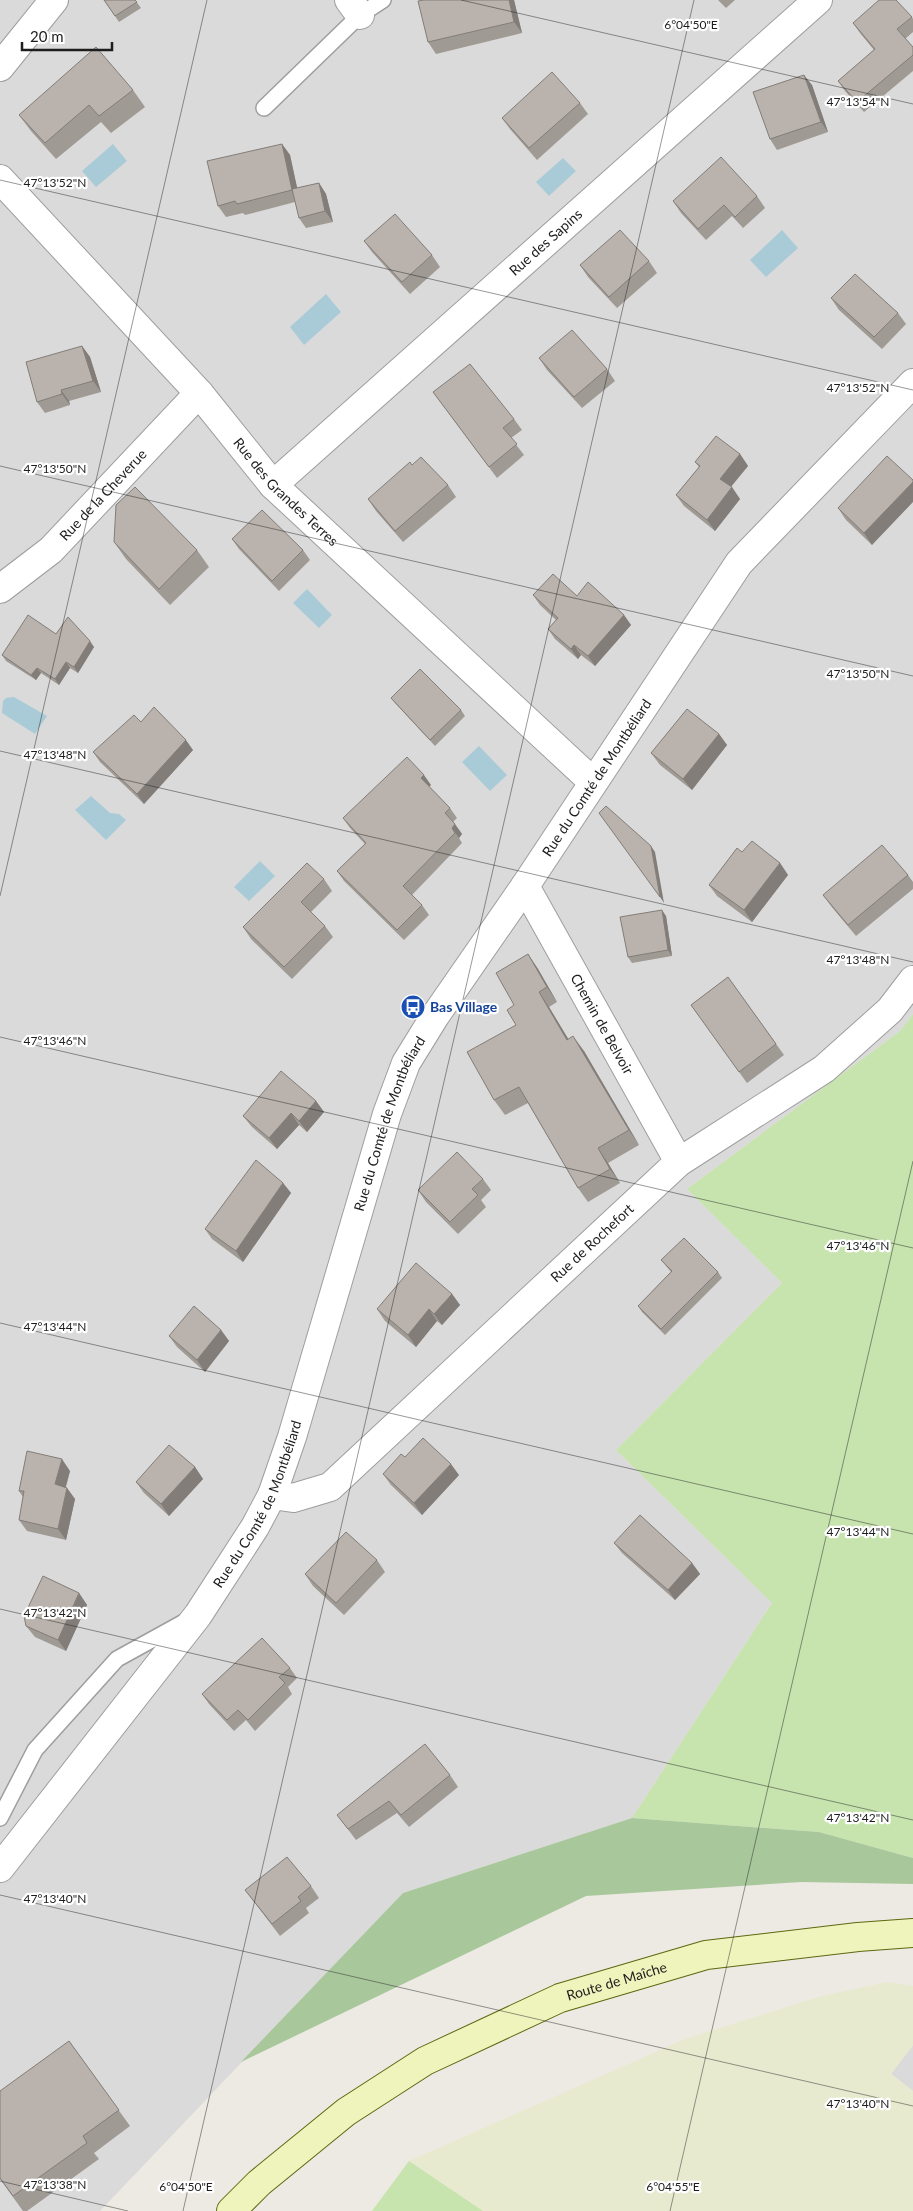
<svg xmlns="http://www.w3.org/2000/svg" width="913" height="2211" font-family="Lato,sans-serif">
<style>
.residential{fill:#dbdada}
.farmland{fill:#e8ead0}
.grass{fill:#c7e3ae}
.forest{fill:#a8c89c}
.water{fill:#a8cbd7}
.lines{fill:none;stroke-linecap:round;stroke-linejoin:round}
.service-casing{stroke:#9e9e9e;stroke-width:18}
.minor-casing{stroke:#9e9e9e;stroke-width:30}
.tertiary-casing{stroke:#9e9e9e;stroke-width:30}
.secondary-casing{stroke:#5d680f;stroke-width:30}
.service{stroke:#fff;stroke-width:15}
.minor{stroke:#fff;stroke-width:28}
.tertiary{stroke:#fff;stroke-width:28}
.secondary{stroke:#eff3bc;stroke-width:28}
.wall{fill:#a09a95}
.shaded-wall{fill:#827d79}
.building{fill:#bab3ad;stroke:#827d79}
.ticks{fill:none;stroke:#1d1d1d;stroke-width:1;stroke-opacity:0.45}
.labels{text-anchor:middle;stroke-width:4.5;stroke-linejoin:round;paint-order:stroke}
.street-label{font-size:14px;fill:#1d1d1d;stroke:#fff}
.transit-label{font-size:14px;font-weight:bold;fill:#164399;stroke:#fff;text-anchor:start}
.ticks-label{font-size:12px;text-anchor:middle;fill:#1d1d1d;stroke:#fff;stroke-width:4.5;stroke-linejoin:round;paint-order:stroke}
</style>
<rect width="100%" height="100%" fill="#edeae3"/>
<path class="residential" d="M0,0h913v1014l-13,17 -213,158 95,94 -166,167 156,153 -140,215 -229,75 -303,318h-100z
M913,2045v46l-22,-17z"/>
<path class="farmland" d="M887,1982l26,4v59l-22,29 22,17v120h-430l-74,-50 276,-122 133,-42z"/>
<path class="grass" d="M913,1014v844l-94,-26 -187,-14 140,-215 -156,-153 166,-167 -95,-94 213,-158z
M409,2161l74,50h-111z"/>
<path class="forest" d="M632,1818l187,14 94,26v26l-112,-2 -215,14 -345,166 162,-169z"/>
<path class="water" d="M113,144l14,17 -31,26 -14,-16z
M563,158l13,13 -27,25 -13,-14z
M782,230l16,18 -32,29 -16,-17z
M326,294l15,18 -37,33 -14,-18z
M307,589l25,26 -13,13 -26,-25z
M14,697l33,19 -12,18 -33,-21 1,-12 3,-3z
M479,746l28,29 -17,16 -28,-29z
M91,796l19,17 9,1 7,6 -20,20 -31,-30z
M260,861l15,15 -26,25 -15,-14z"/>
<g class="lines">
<defs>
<path id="service" d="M264,108l96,-93 23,-15
M0,1818l35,-68 82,-91 69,-38"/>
<g id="minor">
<path d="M349,0l11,15"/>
<path d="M0,67l54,-67"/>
<path id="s1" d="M0,179l199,214 74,92 320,297"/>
<path id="s2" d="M273,485l545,-485"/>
<path id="s3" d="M0,589l51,-39 148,-157"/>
<path id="s4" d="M525,886l154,276"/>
<path id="s5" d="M272,1495l21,3 37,-11 349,-325 145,-93 66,-59 23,-30"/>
</g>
<g id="tertiary">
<path id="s6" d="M0,1868l198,-253 57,-88 17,-32 20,-58 95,-323 19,-51 29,-47 90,-130 214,-323 174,-180"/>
</g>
<g id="secondary">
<path id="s7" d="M231,2211l28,-28 87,-71 79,-51 135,-63 146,-43 152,-18 55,-4"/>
</g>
</defs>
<use href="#service" class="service-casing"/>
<use href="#minor" class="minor-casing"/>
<use href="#tertiary" class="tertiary-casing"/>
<use href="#secondary" class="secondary-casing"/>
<use href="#service" class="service"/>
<use href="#minor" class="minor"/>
<use href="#tertiary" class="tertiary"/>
<use href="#secondary" class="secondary"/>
</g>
<path class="wall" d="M104,0h31l6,8 -22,14z
M424,0h90l8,33 -86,21 -8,-12z
M718,0h17l-9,8z
M912,17l1,2v13l-8,7 8,8v24l-49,41 -19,-21 -7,-10 36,-31 -14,-17 -7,-10z
M812,85l16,47 -51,18 -7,-11z
M133,90l12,17 -34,26 -10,-11 -45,37 -25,-28 -12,-16z
M580,103l8,11 -51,46 -27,-31 -8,-11z
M282,144l8,11 7,33 22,-5 7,11 7,28 -27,6 -7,-10 -4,-16 -50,13 -2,-2 -17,4 -8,-11z
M757,196l8,12 -22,20 -11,-12 -26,24 -25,-27 -8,-12z
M364,241l68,14 8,12 -30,27 -38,-42z
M649,261l8,12 -40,35 -29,-31 -8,-12z
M831,298l67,15 8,11 -24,25 -43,-39z
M82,346l8,11 11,35 -32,9 1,4 -25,8 -8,-11z
M539,358l68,11 8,12 -33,27 -35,-38z
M433,392l81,27 8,11 -11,8 13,17 -27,23z
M740,454l8,12 -17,21 9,12 -25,32 -31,-25 -8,-11 23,-28 -4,-5z
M412,465l36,20 8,12 -53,45 -27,-31 -8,-12z
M913,480l-41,65 -26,-25 -8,-12z
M232,539l71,11 7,10 -31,31 -40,-42z
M114,542l83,8 12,17 -39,38 -44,-46z
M533,595l44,1 47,19 7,10 -36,41 -14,-11 -3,4 -23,-20 -7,-10 8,-9 -16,-15z
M56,634l38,13 -16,26 -8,-5 -11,17 -18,-12 -5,7 -30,-19 -4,-6z
M391,698l70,12 4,6 -30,30 -40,-43z
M141,722l52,28 -49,54 -44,-42 -7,-10z
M719,734l8,11 -35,45 -32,-25 -9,-12z
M431,785l-2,2 21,21 7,10 -4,4 9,12 -3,4 3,5 -50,52 10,10 7,10 -25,25 -60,-59 -7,-10 28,-27 -15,-16 -7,-10z
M742,852l38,11 8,12 -36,47 -35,-26 -8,-11z
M908,875l5,7v7l-57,47 -25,-30 -8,-11z
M324,879l8,12 -21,21 14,14 8,11 -41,42 -41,-40 -8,-12z
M666,916l6,40 -40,7 -4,-6z
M528,954l10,15 19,33 -8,5 19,32 16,12 55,94 -31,18 12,20 -32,19 -10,-14 -50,-85 -23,12 -11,-15 22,-75 -2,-20z
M728,977l56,78 -37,28 -56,-78z
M316,1101l8,11 -17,20 -8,-7 -22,24 -25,-22 -9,-11z
M483,1179l8,11 -10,10 5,7 -28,27 -32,-32 -8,-12z
M283,1183l8,10 -48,69 -31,-23 -7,-10z
M661,1260l57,12 4,6 -57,57 -23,-23 -4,-6 33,-34z
M452,1294l8,11 -18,20 -5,-4 -21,26 -31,-26 -8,-12z
M221,1330l8,11 -24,31 -28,-25 -8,-11z
M405,1457l54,18 -37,40 -31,-30 -8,-11z
M195,1467l8,12 -34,37 -25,-23 -8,-11z
M70,1471l-4,16 9,12 -9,41 -39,-9 -8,-11 4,-23 -4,-6z
M614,1543l78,20 8,11 -25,26 -53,-47z
M377,1560l8,12 -41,43 -31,-29 -8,-12z
M79,1593l8,12 -21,46 -31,-14 -9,-11z
M290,1668l7,10 -9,9 4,7 -37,37 -9,-11 -12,11 -25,-27 -7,-10z
M450,1775l8,12 -49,40 -12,-14 -41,27 -19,-25z
M311,1886l8,12 -13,10 3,5 -29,23 -35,-46z
M69,2041l61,85 -36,27 5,6 -72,52h-4l-23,-32z"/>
<path class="shaded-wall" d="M509,0h5l8,33 -8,-11z
M804,75l8,10 16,47 -7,-10z
M282,144l8,11 10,46 -8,-11z
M319,183l7,11 7,28 -8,-11z
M82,346l8,11 11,35 -8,-11z
M61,390l8,11 1,4 -8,-11z
M740,454l8,12 -20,24 -8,-11z
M913,482v20l-41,43 -8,-12z
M732,487l8,12 -25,32 -8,-11z
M624,615l7,10 -36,41 -7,-10z
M90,641l4,6 -16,26 -4,-6z
M574,645l7,10 -3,4 -7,-10z
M66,662l4,6 -11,17 -4,-6z
M37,668l4,5 -5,7 -5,-5z
M719,734l8,11 -35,45 -9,-11z
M186,740l7,10 -49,54 -7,-10z
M424,775l7,10 -3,3 -7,-10z
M455,824l7,10 -3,4 -7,-10z
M651,846l4,6 9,51 -4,-6z
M780,863l8,12 -36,47 -8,-12z
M662,910l4,6 6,40 -4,-6z
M528,954l10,15 19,33 -10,-15z
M539,992l10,15 29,48 -11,-15z
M573,1036l11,15 55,94 -10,-15z
M316,1101l8,11 -17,20 -8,-11z
M291,1113l8,12 -22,24 -8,-11z
M598,1148l10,15 12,20 -10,-14z
M283,1183l8,10 -48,69 -7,-11z
M452,1294l8,11 -18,20 -8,-11z
M429,1309l8,12 -21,26 -8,-12z
M221,1330l8,11 -24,31 -8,-12z
M62,1459l8,12 -7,25 -8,-12z
M451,1464l8,11 -37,40 -8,-12z
M195,1467l8,12 -34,37 -8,-12z
M67,1488l8,11 -9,41 -8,-11z
M692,1563l8,11 -25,26 -7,-10z
M79,1593l8,12 -21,46 -8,-11z"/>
<path class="building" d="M104,0h31l2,2 -22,14z
M424,0h85l5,22 -86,20 -10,-41z
M879,0h17l16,17 -15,12 16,18v8l-56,47 -19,-21 37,-32 -22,-26z
M96,47l37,43 -34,26 -10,-11 -44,38 -26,-28z
M552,72l28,31 -51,45 -27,-30z
M804,75l17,47 -51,17 -17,-47z
M282,144l10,46 -55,14 -2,-3 -17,5 -11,-45z
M721,157l36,39 -22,21 -11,-12 -26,24 -25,-28z
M319,183l6,28 -26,7 -7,-29z
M395,214l37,41 -30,27 -38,-41z
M620,230l29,31 -40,36 -29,-32z
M855,274l43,39 -24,24 -43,-39z
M572,330l35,39 -33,28 -35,-39z
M82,346l11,35 -32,9 1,4 -25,8 -11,-40z
M470,364l44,55 -11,9 14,16 -28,23 -56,-75z
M716,436l24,18 -20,25 12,8 -25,33 -31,-25 24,-29 -5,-4z
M887,456l26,24v2l-49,51 -26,-25z
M421,457l27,28 -53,46 -27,-32 42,-37 2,3z
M135,487l62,63 -38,39 -45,-47 2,-37z
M262,510l41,40 -31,31 -40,-42z
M553,574l24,22 11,-14 36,33 -36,41 -14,-11 -3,4 -23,-20 10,-11 -25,-23z
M28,615l28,19 12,-17 22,24 -16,26 -8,-5 -11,17 -18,-11 -6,7 -29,-20z
M420,669l41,41 -31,30 -39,-42z
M154,707l32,33 -49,54 -44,-42 41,-37 7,7z
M687,709l32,25 -36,45 -32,-26z
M407,757l17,18 -3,3 29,30 -5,5 10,11 -3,4 3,5 -52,53 19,19 -25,25 -60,-59 29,-28 -23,-25z
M606,806l45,40 9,51 -61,-84z
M752,841l28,22 -36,47 -35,-25 28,-37 5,4z
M882,845l26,30 -60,50 -25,-30z
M307,863l17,16 -23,23 24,24 -41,41 -41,-40z
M662,910l6,40 -40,7 -8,-40z
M528,954l19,33 -8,5 28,48 6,-4 56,94 -31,18 12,21 -32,19 -59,-101 -25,13 -27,-48 49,-27 -9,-15 7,-5 -18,-32z
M728,977l48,67 -37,28 -48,-67z
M281,1071l35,30 -17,20 -8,-8 -22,25 -26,-22z
M457,1152l26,27 -11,10 6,6 -28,27 -32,-32z
M256,1160l27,23 -47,68 -31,-22z
M684,1238l34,34 -57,57 -23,-23 34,-35 -11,-11z
M416,1263l36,31 -18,20 -5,-5 -21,26 -31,-26z
M194,1306l27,24 -24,30 -28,-24z
M423,1438l28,26 -37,39 -31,-29 18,-20 4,3z
M169,1445l26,22 -34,37 -25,-22z
M27,1451l35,8 -7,25 12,4 -9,41 -39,-9 5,-29h-5z
M640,1515l52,48 -24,27 -54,-47z
M346,1532l31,28 -41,43 -31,-29z
M43,1576l36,17 -21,47 -32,-14 -2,-10z
M262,1638l28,30 -11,9 6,6 -37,37 -10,-10 -11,10 -25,-26z
M425,1744l25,31 -49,40 -12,-14 -41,28 -11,-14z
M287,1857l24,29 -13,11 3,4 -29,23 -27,-34z
M69,2041l50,69 -36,26 4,7 -74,53 -13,-18v-87z"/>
<path class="ticks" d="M461,0l452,104M0,180l913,210M0,466l913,210M0,751l913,211M0,896l207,-896M0,1037l913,211M0,1323l913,211M0,1609l913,211M0,1895l913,211M0,2181l128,30M183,2211l511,-2211M670,2211l243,-1050"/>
<defs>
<symbol id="bus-disc" viewBox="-11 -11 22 22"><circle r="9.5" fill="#1a4fb4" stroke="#fff"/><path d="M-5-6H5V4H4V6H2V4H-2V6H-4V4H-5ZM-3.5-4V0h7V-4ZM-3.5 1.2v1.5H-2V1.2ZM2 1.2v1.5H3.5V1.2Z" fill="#fff"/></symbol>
</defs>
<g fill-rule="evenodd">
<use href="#bus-disc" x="399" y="993" width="28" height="28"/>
</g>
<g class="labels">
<g class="street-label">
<text dy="5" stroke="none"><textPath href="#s2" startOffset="365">Rue des Sapins</textPath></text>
<text dy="5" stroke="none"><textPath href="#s1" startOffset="424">Rue des Grandes Terres</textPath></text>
<text dy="5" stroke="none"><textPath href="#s3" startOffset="140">Rue de la Cheverue</textPath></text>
<text dy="5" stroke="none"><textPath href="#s6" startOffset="1258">Rue du Comté de Montbéliard</textPath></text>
<text dy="5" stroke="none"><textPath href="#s4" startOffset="158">Chemin de Belvoir</textPath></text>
<text dy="5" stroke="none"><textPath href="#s6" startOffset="852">Rue du Comté de Montbéliard</textPath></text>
<text dy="5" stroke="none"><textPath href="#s5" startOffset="418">Rue de Rochefort</textPath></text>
<text dy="5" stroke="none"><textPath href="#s6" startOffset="448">Rue du Comté de Montbéliard</textPath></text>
<text dy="5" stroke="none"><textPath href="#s7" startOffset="454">Route de Maîche</textPath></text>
</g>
<g class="transit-label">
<text x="430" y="1012">Bas Village</text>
</g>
</g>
<g class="ticks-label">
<text x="691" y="29">6°04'50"E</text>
<text x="858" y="106">47°13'54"N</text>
<text x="55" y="187">47°13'52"N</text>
<text x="858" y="392">47°13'52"N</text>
<text x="55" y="473">47°13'50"N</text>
<text x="858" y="678">47°13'50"N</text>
<text x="55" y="759">47°13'48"N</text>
<text x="858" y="964">47°13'48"N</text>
<text x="55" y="1045">47°13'46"N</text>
<text x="858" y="1250">47°13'46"N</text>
<text x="55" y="1331">47°13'44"N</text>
<text x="858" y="1536">47°13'44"N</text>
<text x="55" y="1617">47°13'42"N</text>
<text x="858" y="1822">47°13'42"N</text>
<text x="55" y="1903">47°13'40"N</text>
<text x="858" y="2108">47°13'40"N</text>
<text x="55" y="2189">47°13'38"N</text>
<text x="186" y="2191">6°04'50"E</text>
<text x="673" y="2191">6°04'55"E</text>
</g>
<path d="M22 42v8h90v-8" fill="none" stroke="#1d1d1d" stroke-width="2.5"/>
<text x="30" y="42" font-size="15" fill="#1d1d1d" stroke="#ffffff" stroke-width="4" paint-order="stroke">20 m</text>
</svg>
